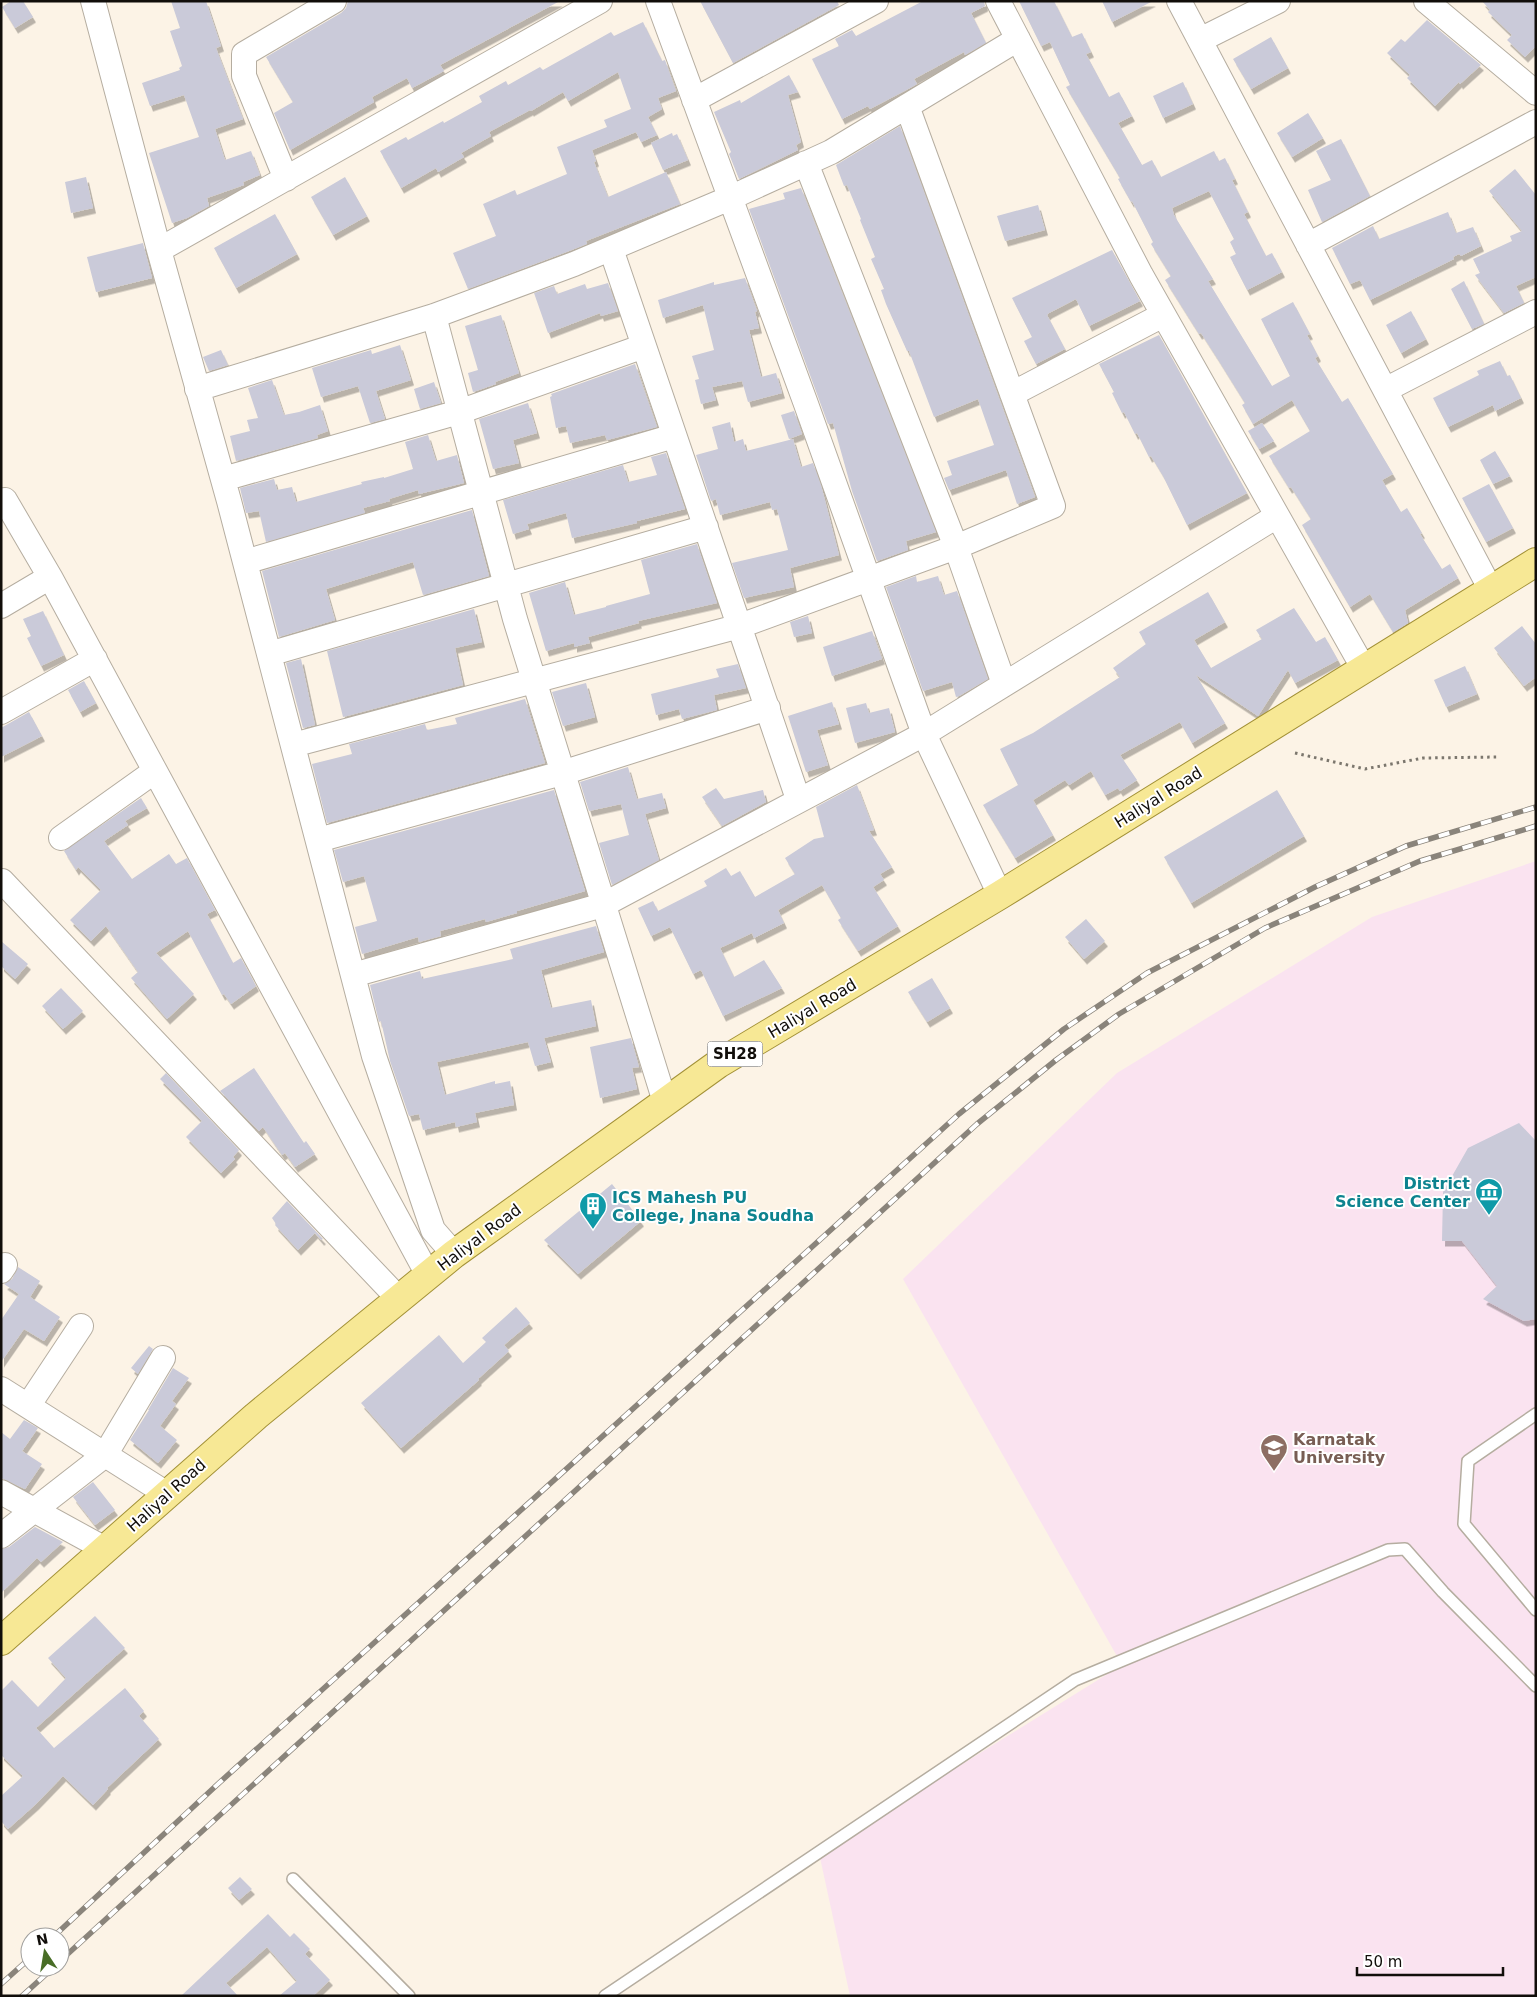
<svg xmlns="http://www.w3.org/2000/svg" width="1537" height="1997" font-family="'DejaVu Sans',sans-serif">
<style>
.education{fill:#fae3f0}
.building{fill:#cacad9;filter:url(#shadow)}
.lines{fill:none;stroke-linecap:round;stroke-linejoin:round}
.service-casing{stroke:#b5ada0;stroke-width:14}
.minor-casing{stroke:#b5ada0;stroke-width:26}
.primary-casing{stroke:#a39137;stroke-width:30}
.path{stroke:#7b766d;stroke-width:3;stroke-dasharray:2.5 4;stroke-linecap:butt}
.service{stroke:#fff;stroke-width:11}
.minor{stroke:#fff;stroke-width:24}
.primary{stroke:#f7e895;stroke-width:28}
.rail-casing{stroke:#8a847b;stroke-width:5.5}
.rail{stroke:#fff;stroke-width:4;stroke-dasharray:11;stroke-linecap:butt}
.labels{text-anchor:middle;stroke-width:4;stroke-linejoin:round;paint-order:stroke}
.shield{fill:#fff;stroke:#585654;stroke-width:1}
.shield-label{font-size:15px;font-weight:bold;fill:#110e0a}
.street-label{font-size:16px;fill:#110e0a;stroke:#fff}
.culture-label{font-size:16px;font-weight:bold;fill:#0d838f;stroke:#fff;text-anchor:end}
.education-label{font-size:16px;font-weight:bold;fill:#785e54;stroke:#fff;text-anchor:start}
</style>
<defs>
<filter id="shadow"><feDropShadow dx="3" dy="5.5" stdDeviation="0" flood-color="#0004"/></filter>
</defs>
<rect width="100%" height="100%" fill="#fcf3e6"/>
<path class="education" d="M1536,861v1135h-686l-31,-143 303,-188 -219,-386 214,-206 255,-156z"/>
<path class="building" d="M11,1h12l10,16 -18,11 -13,-21z
M171,1h35l15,45 -5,2 27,71 -28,10 10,31 26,-9 9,24 -17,7 1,3 -37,13 2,8 -22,12 -15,5 -23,-70 50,-16 -15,-42 -34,11 -8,-23 38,-13 -1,-2 3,-2 -12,-35 10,-3z
M348,1h212l-120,64 4,6 -32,17 -5,-10 -35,19 2,5 -84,48 -16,-37 19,-11 -27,-45 75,-44 5,-5z
M700,1h137l2,4 -106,58z
M923,1h61l1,5 -14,7 15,30 -21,12 -1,-3 -50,27 3,5 -7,4 -40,21 -2,-3 -26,13 -30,-60 27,-13 -4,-7 17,-9 4,6z
M1019,1h35l18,36 10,-4 9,19 -5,2 23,43 10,-5 13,24 -14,7 24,42 10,-5 9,17 53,-26 5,10 6,-3 10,21 -3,1 16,32 -4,2 22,42 6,-3 10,19 -35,18 -17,-33 6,-3 -6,-12 4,-3 -25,-48 -37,17 2,7 39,64 -5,2 64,105 18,-10 -29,-57 32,-17 17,32 -3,1 11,21 -3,2 27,44 6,-4 45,76 -11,6 19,32 6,-4 15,25 -2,1 22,35 8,-5 8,14 -53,32 3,13 -15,9 -23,-38 -20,13 -48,-82 9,-6 -20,-32 -2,1 -20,-32 41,-25 -18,-31 -39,24 -11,-19 3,-2 -28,-45 -16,-25 -2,1 -34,-54 6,-4 -20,-32 2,-2 -21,-41 -1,1 -13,-23 2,-1 -54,-91 4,-2 -20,-43 -9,4z
M1102,1h51l-41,21z
M1482,1h54v45l-11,11 -18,-17 5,-5 -24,-23 2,-2z
M1427,20l54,45 -21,19 -1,-2 -24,24 -28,-28 3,-3 -23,-22 14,-14 4,3z
M643,22l19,39 3,-1 11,31 -18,7 4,11 -14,8 9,18 -16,7 -5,-10 -44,18 4,11 -2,1 14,35 58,-25 14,32 -94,37 1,3 -18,7 -101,38 -15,-36 43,-17 -13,-32 32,-14 2,5 50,-21 -10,-27 50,-20 -3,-7 27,-11 -13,-37 -50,29 -5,-9 -32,19 -1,-1 -41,22 2,4 -30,17 3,4 -26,15 -2,-4 -35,20 -21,-37 26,-14 2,3 35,-19 1,2 38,-21 -3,-6 27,-15 2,4 32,-18 3,3 68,-38 3,4z
M1271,37l17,31 -37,21 -18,-30z
M789,75l9,17 -10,3 13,47 -5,3 2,5 -59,29 -10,-25 2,-2 -17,-40 26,-12 1,3z
M1183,82l10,22 -30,14 -10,-22z
M1308,113l15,25 -31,19 -15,-24z
M900,126l135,371 -18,7 -11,-34 -57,20 -5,-12 8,-3 -5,-14 47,-16 -16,-46 -44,18 -25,-66h-2l-21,-47 -5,-14 3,-1 -13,-30 4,-2 -15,-37 1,-1 -14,-34 -3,1 -8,-21z
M672,133l1,3 4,-2 11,26 -25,10 -12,-27z
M1341,139l29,57 -48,26 -14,-32 23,-10 -15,-29z
M1515,169l21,26v82l-20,9 8,17 -20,10 -29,-38 5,-2 -7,-14 39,-18 -2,-5 12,-5 -33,-40z
M86,177l7,31 -22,5 -6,-31z
M345,177l22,39 -34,19 -22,-38z
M801,188l135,344 -30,9 2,9 -31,11 -25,-70 -19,-68 -5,1 -79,-215 36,-10 -2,-6z
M1038,205l7,25 -40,11 -8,-25z
M1448,212l8,21 17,-6 8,19 -20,10 -2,-2 -6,3 1,2 -84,41 -10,-20 -10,4 -18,-36 41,-22 6,13z
M275,214l22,40 -61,34 -22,-40z
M143,243l9,35 -56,14 -9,-35z
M1112,250l28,51 -51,25 -13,-27 -27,14 -2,2 18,34 -29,15 -12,-23 8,-4 -20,-39z
M745,278l12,33 -2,1 4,16 -10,2 12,47 15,-4 6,20 -34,9 -6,-21 -30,6 4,13 -15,4 -6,-24 4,-1 -7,-23 22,-6 -11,-45 -40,13 -5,-18 56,-18v3z
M1464,281l20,43 -12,5 -21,-40z
M608,283l10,28 -17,5 -1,-3 -52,20 -14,-40 20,-7 3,8 28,-10 2,5z
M1411,311l15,28 -25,14 -15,-28z
M501,315l18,58 -24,9 1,2 -23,8 -5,-19 10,-3 -13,-44z
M1159,335l88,158 -60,32 -24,-49 -12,-20 -2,1 -12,-24 -2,1 -11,-22 -2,1 -10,-20 2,-1 -15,-28z
M400,345l11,35 -35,11 9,28 -15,4 -12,-37 -37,11 -9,-29 59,-18 1,4z
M221,350l7,15 -19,6 -6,-14z
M1500,361l7,15 3,-1 11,23 -26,13 -2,-6 -45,22 -15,-29 46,-23 -2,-4z
M635,364l22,63 -50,13 -2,-5 -35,8 -4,-17 -10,2 -6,-31 2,-1 -1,-2z
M272,380l12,35 15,-3 21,-7 8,26 -11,4 1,3 -82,23 -6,-25 20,-5 -3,-11 11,-2 -10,-30z
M434,382l7,21 -21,6 -6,-20z
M528,403l9,30 -24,7 6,23 -26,6 -14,-50z
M794,411l8,23 -13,5 -8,-24z
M730,422l4,20 9,-3 3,12 47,-12 8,28 12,-4 8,22 18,70 -49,13 4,19 -50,11 -12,-35 56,-13 -11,-41 -5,1 -2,-8 -50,13 -4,-16 -5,2 -15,-46 22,-6 -6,-22z
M1262,423l12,18 -15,8 -11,-18z
M428,435l8,26 21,-6 7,28 -45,11 -1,-4 -29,9 1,2 -27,7 2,5 -99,29 -7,-31 -13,2 -6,-25 34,-9 3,11 15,-3 4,15 66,-18 -1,-2 23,-5v1l29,-9 -8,-27z
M1495,451l15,25 -17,8 -13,-24z
M666,453l19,56 -48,12v2l-65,15 -6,-25 -39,11 2,5 -16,5 -10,-34 120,-35 5,17 29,-7 -6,-18z
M1489,484l24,44 -27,14 -24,-44z
M472,510l17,66 -66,19 -10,-33 -87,27 9,31 -56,17 -17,-66z
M697,544l20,59 -79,18 1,2 -51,14 2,6 -16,4v-4l-28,8 -17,-58 36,-11 9,33 32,-8v-1l44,-12 -9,-34z
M916,576l1,6 21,-6 6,19 13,-4 31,88 -29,17 -3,1 -4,-15 -29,9 -37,-104z
M1208,592l17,30 -31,18 17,28 51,-29 -6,-9 38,-22 22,34 9,-5 13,23 -43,23 -7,-13 -30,46 -62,-41 29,48 -33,20 -12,-21 -60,33 17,25 -17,11 -2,-3 -13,7 -14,-24 -22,14 -4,-5 -32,20 20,35 -38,23 -32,-53 35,-20 -18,-36 33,-16 87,-56 -7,-9 33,-24 -7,-12z
M474,609l8,33 -27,6 8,37 -120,32 -16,-66z
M43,611l21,44 -23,11 -14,-28 4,-2 -8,-17z
M808,616l4,17 -18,4 -4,-15z
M1522,626l14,18v33l-12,9 -30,-38z
M872,631l10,28 -50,17 -9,-29z
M301,659l14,66 -12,3 -17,-65z
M738,664l8,24 -32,7 3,15 -35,9 -3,-10 -23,6 -5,-21 68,-17 -3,-8z
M1465,666l12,28 -31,13 -12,-27z
M84,681l12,22 -16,9 -12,-22z
M586,683l9,34 -32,9 -11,-34z
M525,699l20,64 -218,60 -15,-59 40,-10 -3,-10 76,-20 2,6 30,-6 -2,-6z
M832,702l7,22 -22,6 11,35 -22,7 -18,-56z
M866,703l3,10 20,-5 6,24 -40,11 -9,-35z
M29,712l13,24 -41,21v-29z
M628,767l9,32 25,-6 4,15 -21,6 14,46 -47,25 -13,-42 30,-8 -8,-31 -32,7 -9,-29z
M857,785l17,45 -5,1 23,36 -12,7 4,6 -11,7 25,39 -40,25 -20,-31 3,-2 -19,-33 -44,25 6,13 -30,15 -2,-5 -32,15 14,29 30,-17 18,28 -59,28 -22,-46 -8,4 -23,-47 -19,9 -13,-28 15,-7 5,10 49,-25 -3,-5 22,-13 5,8 9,-5 15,26 40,-23 -10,-16 29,-19 10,-2 -8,-30z
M716,788l8,11 39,-9 3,12 -44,24 -20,-29z
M554,790l31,101 -68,20v2l-31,9 -1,-3 -45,12 1,5 -22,6 -1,-5 -56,17 -7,-27 22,-6 -13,-45 -21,6 -9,-32z
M1277,790l27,46 -113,67 -27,-46z
M141,798l6,10 -22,13 3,4 -24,16 28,38 37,-25 7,10 11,-6 28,52 -8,4 26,49 8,-5 15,28 -25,18 -7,-10 -2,1 -34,-64 -32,22 38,41 -27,25 -36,-41 7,-6 -32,-46 -15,15 -21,-21 31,-30 -23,-23 -2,3 -12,-19z
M1086,919l19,22 -21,18 -19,-22z
M596,926l8,26 -63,18 10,38 40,-8 5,26 -52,12 7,24 -16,4 -7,-24 -91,20 8,33 50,-14v3l15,-3 4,24 -39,8 2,9 -21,5 -1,-5 -32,8 -4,-16 -10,2 -19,-55 -9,-40 -2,1 -9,-37 50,-14 2,8 91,-20 -3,-10z
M1,941l27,23 -13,15 -14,-13z
M932,978l18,30 -23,14 -19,-30z
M61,988l22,23 -20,18 -21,-23z
M631,1038l8,29 -7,1 5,21 -37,9 -10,-51z
M254,1068l50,75 2,-2 9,13 -20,13 -10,-14 -3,2 -19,-28 -4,4 -39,-40z
M166,1073l73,77 -6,7 2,2 -14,14 -35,-36 16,-16 -42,-42z
M1519,1123l17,18v178l-12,2 -41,-22 14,-13 -35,-45h-20l1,-49 25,-44z
M612,1184l29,37 -63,53 -34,-34z
M287,1201l36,38 -2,1 -6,-7 -17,17 -23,-25 1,-1 -4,-6z
M18,1267l22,14 -10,16 30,20 -16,24 -20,-12 -23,33v-42l18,-26 -15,-10 8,-5z
M516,1307l14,16 -26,22 5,6 -31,28 1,1 -78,68 -40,-45 78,-68 24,28 23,-21 -4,-4z
M149,1346l4,3 -15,25 -7,-6z
M173,1368l16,10 -17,23 4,3 -16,22 17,14 -19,23 -28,-23 19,-30h-1z
M24,1420l14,8 -16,23 20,13 -17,25 -24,-11v-46l9,7z
M93,1482l22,28 -20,15 -22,-28z
M35,1527l28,15 -22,20 -4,-4 -36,35v-44l8,-2z
M95,1616l30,32 -89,80 18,20 71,-60 19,23 -5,5 20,23 -52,49 1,1 -15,16 -30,-29 -27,28 -28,25 -7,-8v-25l22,-20 -22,-21v-64l11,-11 26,27 28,-29 -18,-20z
M240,1877l12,12 -13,11 -11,-12z
M268,1914l22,23 4,-4 16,16 -5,5 25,26 -17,16h-34l18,-15 -30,-34 -41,36 12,13h-57z"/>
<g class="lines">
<defs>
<path id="service" d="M1536,1414l-68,47 -4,63 72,86
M293,1879l116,117
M605,1996l470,-316 313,-130 17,-1 38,43 93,94"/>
<path id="minor" d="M93,1l66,249 70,251 145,555 59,174 21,24
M658,1l148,403 118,330 76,161
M998,1l143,274 223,394
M1179,1l312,589
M1426,1l110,92
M1200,40l78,-39
M694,100l182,-99
M806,163l150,384 48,137
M286,179l-42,-103v-22l90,-53
M1308,245l228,-123
M611,249l187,550
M159,250l441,-249
M434,316l81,303 150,483
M197,389l237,-73 140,-52 156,-66 101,-46 187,-113
M1385,390l151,-78
M1012,394l151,-79
M223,479l236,-67 185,-66
M1,503l4,-3 45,77 378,698
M245,562l429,-126
M1,606l49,-29
M269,654l437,-127
M1,712l94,-53
M293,745l447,-119 216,-79 97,-41 -146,-400
M61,838l94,-67
M318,840l244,-67 206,-65
M2,881l397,418
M353,975l250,-70 321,-171 353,-218
M1,1271l4,-6
M1,1389l166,105
M28,1406l53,-80
M1,1492l104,57
M1,1536l104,-81 58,-97"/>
<path id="primary" d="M1,1641l255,-225 198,-162 264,-190 282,-169 536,-333"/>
</defs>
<use href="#service" class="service-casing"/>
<use href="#minor" class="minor-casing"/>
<use href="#primary" class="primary-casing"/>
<path class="path" d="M1295,753l70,16 58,-11 75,-1"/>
<use href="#service" class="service"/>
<use href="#minor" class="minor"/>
<use href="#primary" class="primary"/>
<defs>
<path id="rail" d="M53,1937l166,-154 740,-669 105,-85 83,-56 168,-86 91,-41 130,-39
M60,1961l917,-837 79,-64 63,-46 146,-86 155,-67 116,-35
M1,1984l29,-26
M22,1996l32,-29"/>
</defs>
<use href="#rail" class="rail-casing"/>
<use href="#rail" class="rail"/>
</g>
<defs>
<symbol id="museum-pin" viewBox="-11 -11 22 30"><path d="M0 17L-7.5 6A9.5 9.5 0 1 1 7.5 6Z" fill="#0f9aa8" stroke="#fff"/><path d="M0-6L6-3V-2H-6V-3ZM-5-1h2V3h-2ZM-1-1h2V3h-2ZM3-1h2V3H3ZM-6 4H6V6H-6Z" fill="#fff"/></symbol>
<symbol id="building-pin" viewBox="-11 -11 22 30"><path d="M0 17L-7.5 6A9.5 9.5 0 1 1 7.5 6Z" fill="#0f9aa8" stroke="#fff"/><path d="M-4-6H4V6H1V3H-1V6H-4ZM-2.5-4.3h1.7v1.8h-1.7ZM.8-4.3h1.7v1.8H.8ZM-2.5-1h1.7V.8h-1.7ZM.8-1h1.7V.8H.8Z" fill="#fff"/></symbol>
<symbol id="university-pin" viewBox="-11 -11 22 30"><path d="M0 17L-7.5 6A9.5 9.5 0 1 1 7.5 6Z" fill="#8d6e63" stroke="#fff"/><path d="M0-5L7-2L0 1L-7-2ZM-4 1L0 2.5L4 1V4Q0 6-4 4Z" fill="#fff"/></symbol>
</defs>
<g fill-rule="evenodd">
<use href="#museum-pin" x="1473" y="1176" width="32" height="43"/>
<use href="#building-pin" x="577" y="1190" width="32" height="43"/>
<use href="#university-pin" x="1258" y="1432" width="32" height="43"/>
</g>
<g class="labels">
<rect class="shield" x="707.5" y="1041.5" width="55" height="25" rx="4"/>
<g class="shield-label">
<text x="735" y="1059">SH28</text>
</g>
<g class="street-label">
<text transform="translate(1158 797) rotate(-32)" y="6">Haliyal Road</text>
<text transform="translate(812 1008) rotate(-31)" y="6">Haliyal Road</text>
<text transform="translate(479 1237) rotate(-37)" y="6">Haliyal Road</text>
<text transform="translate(166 1495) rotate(-42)" y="6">Haliyal Road</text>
</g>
<g class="culture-label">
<text x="1470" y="1189">District<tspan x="1470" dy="18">Science Center</tspan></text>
<text x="612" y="1203" text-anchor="start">ICS Mahesh PU<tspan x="612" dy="18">College, Jnana Soudha</tspan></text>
</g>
<g class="education-label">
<text x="1293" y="1445">Karnatak<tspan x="1293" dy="18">University</tspan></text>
</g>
</g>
<rect width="1537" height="1997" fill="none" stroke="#110e0a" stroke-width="5"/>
<g transform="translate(45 1952) rotate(348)"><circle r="24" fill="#ffffff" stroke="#a09f9d"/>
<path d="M0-4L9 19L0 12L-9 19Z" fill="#486d26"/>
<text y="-8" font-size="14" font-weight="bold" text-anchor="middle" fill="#110e0a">N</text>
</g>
<path d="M1357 1967v8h146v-8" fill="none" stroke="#110e0a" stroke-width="2.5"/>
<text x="1364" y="1967" font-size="15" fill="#110e0a" stroke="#ffffff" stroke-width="4" paint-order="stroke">50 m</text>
</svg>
